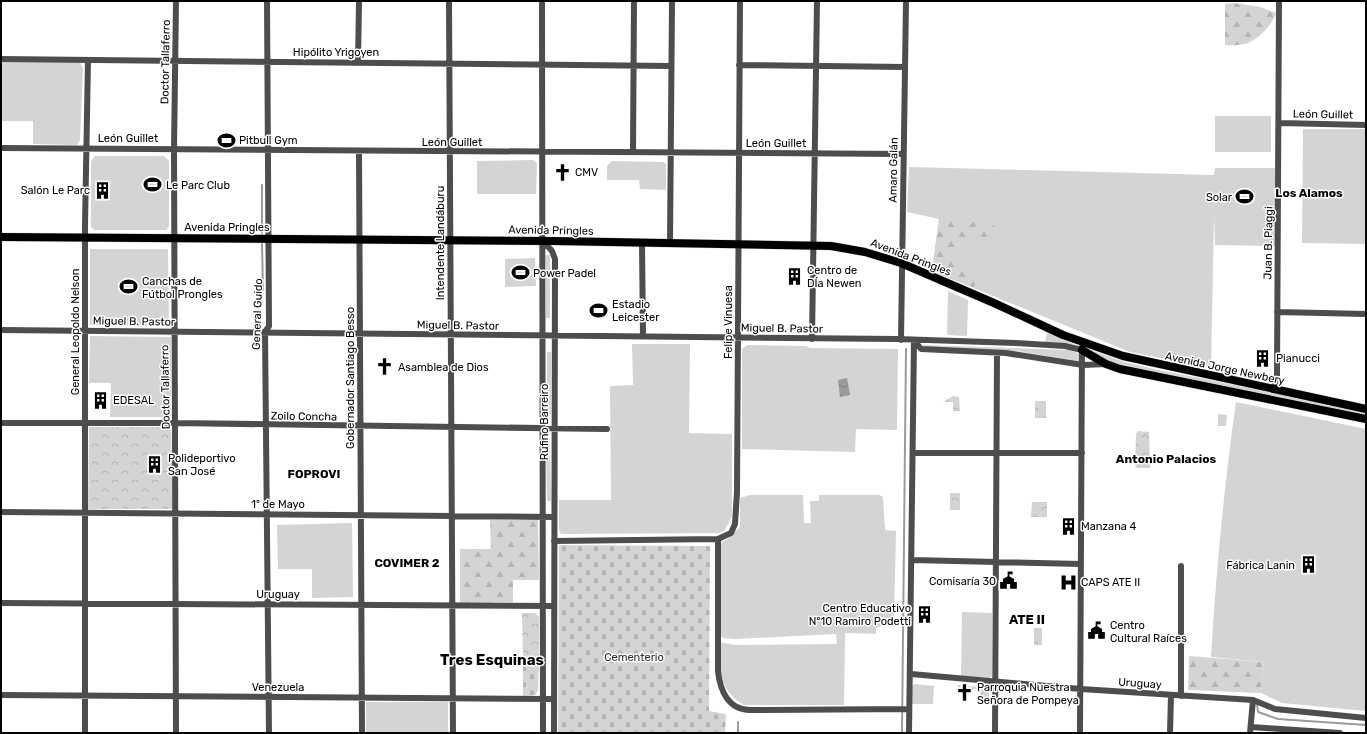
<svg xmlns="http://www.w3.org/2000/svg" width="1367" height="734" font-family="Rubik,sans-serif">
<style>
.grass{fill:#d4d4d4}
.forest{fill:url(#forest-firs)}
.cemetery{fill:url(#cemetery-stones)}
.park{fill:url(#park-crowns)}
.garden{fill:url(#garden-dots)}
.water{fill:url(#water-waves)}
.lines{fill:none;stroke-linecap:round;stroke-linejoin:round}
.stream{stroke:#9b9b9b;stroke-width:2}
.major-casing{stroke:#dbdbdb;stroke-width:9}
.minor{stroke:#4d4d4d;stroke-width:6}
.major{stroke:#000;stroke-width:8}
.labels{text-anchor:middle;stroke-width:3;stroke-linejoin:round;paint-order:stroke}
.street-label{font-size:11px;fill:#000;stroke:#fff}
.poi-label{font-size:11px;fill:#000;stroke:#fff;text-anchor:start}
.park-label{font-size:11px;fill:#2b2b2b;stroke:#fff}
.neighbourhood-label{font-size:12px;font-weight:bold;fill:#000;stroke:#fff}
.quarter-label{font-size:13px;font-weight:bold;fill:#000;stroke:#fff}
.district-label{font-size:15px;font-weight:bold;fill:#000;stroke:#fff}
</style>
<defs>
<pattern id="forest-firs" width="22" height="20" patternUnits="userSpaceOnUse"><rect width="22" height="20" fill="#d4d4d4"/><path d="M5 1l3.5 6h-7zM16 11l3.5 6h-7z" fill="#b4b4b4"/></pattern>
<pattern id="cemetery-stones" width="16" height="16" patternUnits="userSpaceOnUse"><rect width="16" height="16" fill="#d4d4d4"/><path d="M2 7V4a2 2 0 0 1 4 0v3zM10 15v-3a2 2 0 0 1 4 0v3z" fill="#b4b4b4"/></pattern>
<pattern id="park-crowns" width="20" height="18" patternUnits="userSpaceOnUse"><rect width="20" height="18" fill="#d4d4d4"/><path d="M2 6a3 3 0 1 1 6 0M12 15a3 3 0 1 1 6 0" fill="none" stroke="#b4b4b4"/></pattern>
<pattern id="garden-dots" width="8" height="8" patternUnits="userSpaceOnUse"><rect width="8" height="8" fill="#d4d4d4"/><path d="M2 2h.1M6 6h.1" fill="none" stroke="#b4b4b4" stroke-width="1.8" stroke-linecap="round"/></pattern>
<pattern id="water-waves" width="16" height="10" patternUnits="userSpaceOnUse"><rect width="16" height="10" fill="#9b9b9b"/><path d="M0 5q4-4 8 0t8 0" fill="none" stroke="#7c7c7c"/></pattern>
</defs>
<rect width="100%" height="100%" fill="#fff"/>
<path class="grass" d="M1,62h79l3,6 -3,72 -3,5 -44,-1v-23h-32z
M1215,116h56v36h-56z
M1303,129h63v115l-64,-1z
M95,156h69l5,5v66l-3,3h-72l-3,-3v-66z
M533,160l4,3 -1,31h-59v-33z
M612,161l51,1 3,2v26l-26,-1 -1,-9h-32v-14z
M909,167l305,8 1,-7h60v78l-60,-1 -1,-30 -3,153 -81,-16 -198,-81 7,-52 -32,-7z
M90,249h78l1,77 -79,-1z
M546,255h4v63h-4z
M535,258l1,28 -31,1v-28z
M948,291l20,9 -1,36 -20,-1z
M1047,332l27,12 -29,-2z
M90,336l81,1v80h-61l1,-34h-22z
M632,344h58l-1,89 43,1v82l-7,14 -5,3 -159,1 -2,-4v-30h52l-1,-114 23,-1z
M747,345l59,1 4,2 88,1 -1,81 -41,-1 -1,23 -113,-3v-100z
M923,345l148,5 8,4 1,6 -2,1 -62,-10 -90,-3z
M1088,349l37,13 34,8 207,41v6l-249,-51z
M547,352h4v62h-4z
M1236,402l130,27 -1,282 -83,-8 -21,-10 3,-31 -53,-5c5,-85 13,-170 25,-255z
M1218,414l9,1 -1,11h-8z
M550,438l1,63h-4l-1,-62z
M750,495h53l1,28h7l-1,-22h9v-6h60l4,2 2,33 11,1 -2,87h-9v7l-9,3v6l-31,-1 -1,72h-100c-26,-15 -24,-37 -25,-63l16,3 102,-1 -1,-10 -101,5 -12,-1 -3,-3 -2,-83 4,-10 7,-4 11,-11v-29z
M352,523l1,74 -41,1v-29h-34l-1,-44z
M962,612l30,1v63l-3,2 -28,-2z
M915,684l19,2 -1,18h-21v-18z
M366,702h82v31h-82z"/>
<path class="forest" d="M1235,3l25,4 16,6c-3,11 -17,26 -28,30 -8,3 -16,2 -23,2v-41z
M939,219h14l41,7 6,11 -1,3c-20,2 -31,-7 -45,13 3,12 12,18 21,25v8l-3,1 -40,-16z
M538,519l1,61h-26v22l-53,1v-54h31l-1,-29z
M1189,656l75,6 -3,31 -73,-3z"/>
<path class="cemetery" d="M559,545l151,1 -1,165 17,3 -1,19h-167z
M523,656h16l-1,34 -2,5 -13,1z"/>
<path class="park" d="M953,396l6,1 1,14h-7v-9h-10z
M1035,401h11v17h-11z
M89,427h82l2,82h-85z
M1138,431l11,1 1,36h-13l-2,-2 1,-32z
M950,493h10v17h-10z
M1032,502h15v15h-16z
M522,613h13l4,4v39h-16z
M1034,628h8v17h-8z"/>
<path class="garden" d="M958,685l31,3v15h-8l-1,-14 -19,1v-3h-3z"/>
<path class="water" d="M847,378l3,17 -10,2 -2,-17z"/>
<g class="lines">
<path class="stream" d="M262,185v48
M262,244l1,46
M1257,704l1,8 20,7 88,6
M738,722v11
M902,733l4,-384"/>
<defs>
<path id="major" d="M1,237l551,4 279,5 34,6 36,11 93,40 69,32 60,21 243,53
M1082,350l24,14 14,5 246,50"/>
</defs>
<use href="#major" class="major-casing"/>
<path class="minor" d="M176,1l-2,148 2,584
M267,1l2,325 -4,6 4,401
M449,1l4,732
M542,1l1,732
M1,59l670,7
M358,62l1,-61
M739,65l166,2
M1280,123l86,2
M1,148l902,6
M359,152l3,581
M633,152l1,-151
M543,241l9,10 3,8 -1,474
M642,243l1,93
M670,243l2,-242
M1277,312l89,2
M1,330l896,9 119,4 49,3 17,4
M812,339l5,-338
M901,340l5,-339
M914,340l7,9 85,4 77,12 23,-1
M1273,390l4,-14 2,-375
M1,423h174l432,6
M913,453h169
M1,512l553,5
M718,539v132c2,19 10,39 32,39l159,-1
M554,541l164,-2 13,-6 4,-9 2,-32 3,-491
M912,560l169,4
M1181,566v130
M1,603l553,3
M911,674l170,15 172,11 22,9 91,9
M1,695l553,4
M1251,727l89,6
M85,733v-508l3,-165
M909,733l5,-393
M995,733l2,-380
M1080,733l2,-386
M1170,733l1,-38
M1250,733l3,-33"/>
<use href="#major" class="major"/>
</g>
<defs>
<symbol id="stadium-bare" viewBox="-9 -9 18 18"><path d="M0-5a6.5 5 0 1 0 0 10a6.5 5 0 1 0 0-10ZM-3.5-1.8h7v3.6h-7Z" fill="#000" stroke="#fff" stroke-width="2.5" paint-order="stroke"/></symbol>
<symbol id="church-bare" viewBox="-9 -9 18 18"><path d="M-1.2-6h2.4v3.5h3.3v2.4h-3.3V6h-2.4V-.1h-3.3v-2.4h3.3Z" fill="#000" stroke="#fff" stroke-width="2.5" paint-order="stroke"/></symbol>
<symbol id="building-bare" viewBox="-9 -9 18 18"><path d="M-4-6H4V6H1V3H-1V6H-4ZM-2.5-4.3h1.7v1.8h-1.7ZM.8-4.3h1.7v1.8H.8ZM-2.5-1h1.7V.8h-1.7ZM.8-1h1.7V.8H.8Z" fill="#000" stroke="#fff" stroke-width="2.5" paint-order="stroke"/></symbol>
<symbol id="civic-bare" viewBox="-9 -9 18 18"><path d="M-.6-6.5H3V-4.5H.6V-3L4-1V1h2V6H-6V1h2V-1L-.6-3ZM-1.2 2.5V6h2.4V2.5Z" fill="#000" stroke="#fff" stroke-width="2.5" paint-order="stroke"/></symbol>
<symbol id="hospital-bare" viewBox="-9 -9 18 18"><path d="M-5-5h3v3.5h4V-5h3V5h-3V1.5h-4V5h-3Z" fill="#000" stroke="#fff" stroke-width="2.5" paint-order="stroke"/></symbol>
</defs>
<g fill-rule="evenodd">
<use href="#stadium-bare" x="214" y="128" width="25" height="25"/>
<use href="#church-bare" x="550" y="160" width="25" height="25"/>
<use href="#stadium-bare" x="140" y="172" width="25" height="25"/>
<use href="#building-bare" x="90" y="178" width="25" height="25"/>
<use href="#stadium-bare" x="1232" y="184" width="25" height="25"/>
<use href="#stadium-bare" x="508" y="260" width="25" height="25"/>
<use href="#building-bare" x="782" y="264" width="25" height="25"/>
<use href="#stadium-bare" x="116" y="274" width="25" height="25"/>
<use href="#stadium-bare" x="586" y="298" width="25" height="25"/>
<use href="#building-bare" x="1250" y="346" width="25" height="25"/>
<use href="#church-bare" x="372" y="354" width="25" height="25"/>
<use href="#building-bare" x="88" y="388" width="25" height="25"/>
<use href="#building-bare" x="142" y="452" width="25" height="25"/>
<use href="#building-bare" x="1056" y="514" width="25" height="25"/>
<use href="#building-bare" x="1296" y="552" width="25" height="25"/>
<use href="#civic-bare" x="996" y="568" width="25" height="25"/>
<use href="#hospital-bare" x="1056" y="570" width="25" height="25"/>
<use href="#building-bare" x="912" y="602" width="25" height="25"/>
<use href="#civic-bare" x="1084" y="618" width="25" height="25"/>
<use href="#church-bare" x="952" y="680" width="25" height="25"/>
</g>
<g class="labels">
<g class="street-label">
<text x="336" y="56">Hipólito Yrigoyen</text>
<text transform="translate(165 62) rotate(-89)" y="4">Doctor Tallaferro</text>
<text transform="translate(1323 114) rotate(1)" y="4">León Guillet</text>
<text x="128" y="142">León Guillet</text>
<text x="452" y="146">León Guillet</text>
<text x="776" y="147">León Guillet</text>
<text transform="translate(893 170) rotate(-89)" y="4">Amaro Galán</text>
<text x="227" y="231">Avenida Pringles</text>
<text transform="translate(551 230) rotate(1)" y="4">Avenida Pringles</text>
<text transform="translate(440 243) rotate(-90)" y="4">Intendente Landáburu</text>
<text transform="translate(1268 243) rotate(-89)" y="4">Juan B. Piaggi</text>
<text transform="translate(911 257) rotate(21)" y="4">Avenida Pringles</text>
<text transform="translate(257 314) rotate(-88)" y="4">General Guido</text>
<text transform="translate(134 321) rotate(1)" y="4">Miguel B. Pastor</text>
<text transform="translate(728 322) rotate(-90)" y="4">Felipe Vinuesa</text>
<text transform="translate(458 325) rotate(1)" y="4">Miguel B. Pastor</text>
<text transform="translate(782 328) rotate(1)" y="4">Miguel B. Pastor</text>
<text transform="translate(75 332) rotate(-90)" y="4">General Leopoldo Nelson</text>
<text transform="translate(1225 368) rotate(12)" y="4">Avenida Jorge Newbery</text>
<text transform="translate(350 378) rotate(-90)" y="4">Gobernador Santiago Besso</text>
<text transform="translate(165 387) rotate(-91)" y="4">Doctor Tallaferro</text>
<text transform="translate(304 416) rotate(1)" y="4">Zoilo Concha</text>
<text transform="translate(544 422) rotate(-90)" y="4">Rufino Barreiro</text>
<text x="278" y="508">1º de Mayo</text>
<text x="278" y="598">Uruguay</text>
<text transform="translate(1140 683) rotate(4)" y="4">Uruguay</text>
<text x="278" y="691">Venezuela</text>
</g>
<g class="poi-label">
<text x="239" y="144">Pitbull Gym</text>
<text x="575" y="176">CMV</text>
<text x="166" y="189">Le Parc Club</text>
<text x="90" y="194" text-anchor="end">Salón Le Parc</text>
<text x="1232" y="201" text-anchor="end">Solar</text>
<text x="807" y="274">Centro de<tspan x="807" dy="13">DÍa Newen</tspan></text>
<text x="533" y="277">Power Padel</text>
<text x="142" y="285">Canchas de<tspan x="142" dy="13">Fútbol Prongles</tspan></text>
<text x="612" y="308">Estadio<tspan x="612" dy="13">Leicester</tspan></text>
<text x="1276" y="362">Pianucci</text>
<text x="398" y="371">Asamblea de Dios</text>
<text x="113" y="404">EDESAL</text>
<text x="168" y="462">Polideportivo<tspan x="168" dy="13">San José</tspan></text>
<text x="1081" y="530">Manzana 4</text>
<text x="1295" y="569" text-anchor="end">Fábrica Lanin</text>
<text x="996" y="585" text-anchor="end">Comisaría 30</text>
<text x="1081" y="586">CAPS ATE II</text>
<text x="911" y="612" text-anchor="end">Centro Educativo<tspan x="911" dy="13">N°10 Ramiro Podetti</tspan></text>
<text x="1110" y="629">Centro<tspan x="1110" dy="13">Cultural Raíces</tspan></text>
<text x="977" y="691">Parroquia Nuestra<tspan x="977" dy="13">Señora de Pompeya</tspan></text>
</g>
<g class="park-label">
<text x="634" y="661">Cementerio</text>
</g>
<g class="neighbourhood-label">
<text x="1309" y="197">Los Alamos</text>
<text x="1166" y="463">Antonio Palacios</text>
<text x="314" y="478">FOPROVI</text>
<text x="407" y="567">COVIMER 2</text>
</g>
<g class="quarter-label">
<text x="1027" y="624">ATE II</text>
</g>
<g class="district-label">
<text x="492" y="665">Tres Esquinas</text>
</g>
</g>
<rect width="1367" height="734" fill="none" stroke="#000000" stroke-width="4"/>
</svg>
